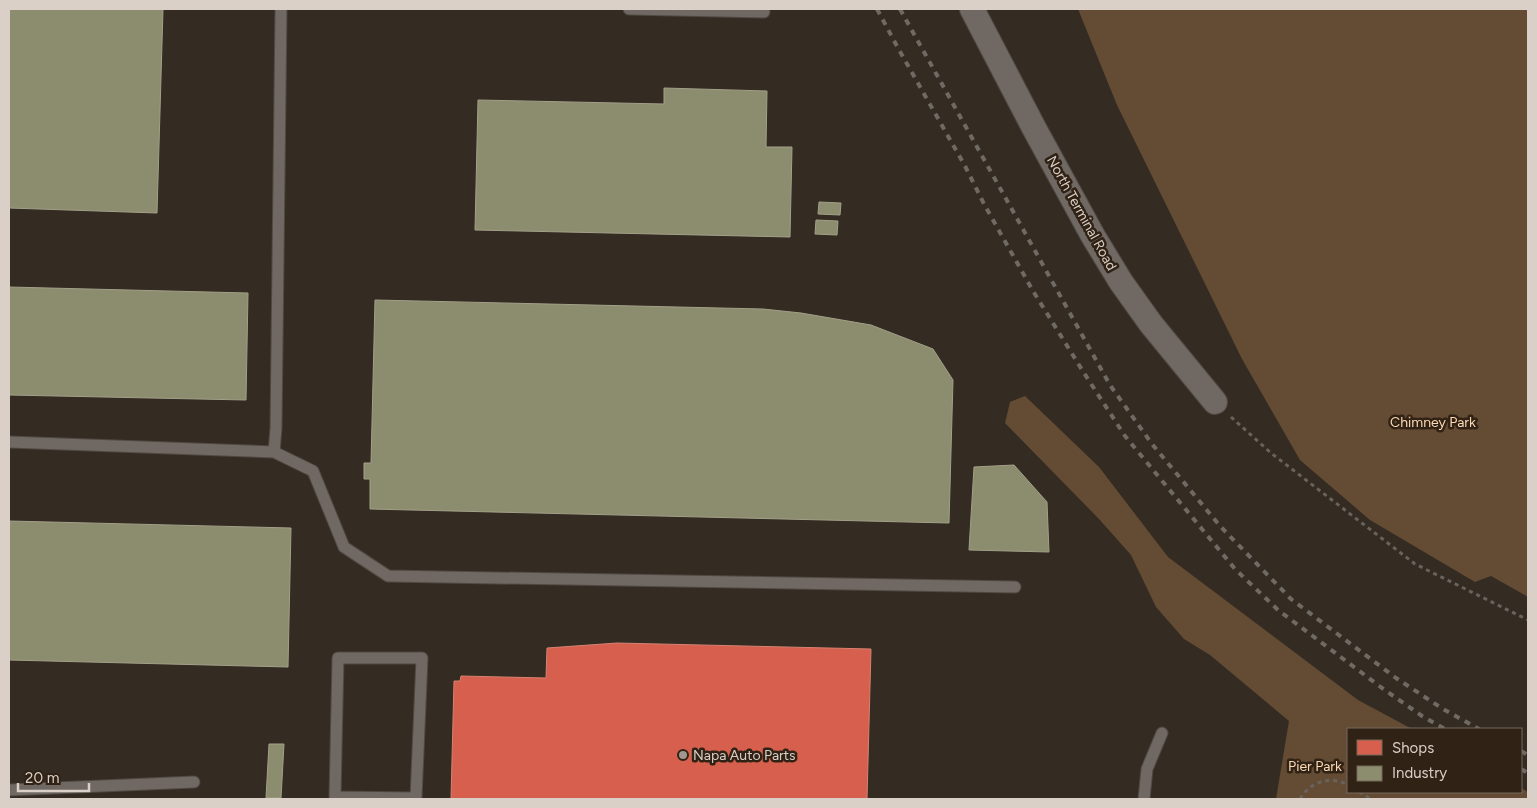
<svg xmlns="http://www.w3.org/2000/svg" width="1537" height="808" font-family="Figtree,sans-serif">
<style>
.green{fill:#644b33}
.shops{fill:#d6604d;stroke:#d78272}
.industry{fill:#8c8c6e;stroke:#a3a089}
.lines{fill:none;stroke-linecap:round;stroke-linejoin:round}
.lane-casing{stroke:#504942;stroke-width:13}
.street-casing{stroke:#504942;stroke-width:26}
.path{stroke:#69635e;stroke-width:3;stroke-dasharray:4 4;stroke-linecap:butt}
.lane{stroke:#6f6863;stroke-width:11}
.street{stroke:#6f6863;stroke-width:24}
.rail{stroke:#706a64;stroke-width:4;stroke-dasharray:6 6;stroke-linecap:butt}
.poi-dot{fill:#a0978e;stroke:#302214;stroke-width:2}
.labels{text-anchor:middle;stroke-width:5;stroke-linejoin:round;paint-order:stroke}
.street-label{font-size:14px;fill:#dad0c7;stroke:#302214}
.park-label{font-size:14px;fill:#fdd9b5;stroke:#302214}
.poi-label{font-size:14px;fill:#dad0c7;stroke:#302214;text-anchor:start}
</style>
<rect width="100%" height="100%" fill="#342c23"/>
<path class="green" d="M1078,9h450v588l-37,-21 -16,6 -105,-62 -70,-60 -58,-101 -125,-254z
M1025,396l74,71 69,90 190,143 54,29h-64v63h173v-4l7,4v7h-252l13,-78 -79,-66 -26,-16 -28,-32 -25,-52 -32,-36 -94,-96 5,-21z"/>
<path class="shops" d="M617,643l254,6 -4,150h-416l3,-118h6l1,-5 85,2 1,-30z"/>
<path class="industry" d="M9,9h154l-6,204 -148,-5z
M664,88l103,3 -1,56h26l-2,90 -315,-7 3,-130 186,4z
M819,202l22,1 -1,12 -22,-1z
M816,220l22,1 -1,14 -22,-1z
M9,287l239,6 -2,107 -237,-5z
M375,300l388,9 38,4 70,12 62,24 20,31 -4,143 -579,-14v-30h-6v-16h7z
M1014,465l33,37 2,50 -80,-2 5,-83z
M9,521l282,7 -3,139 -279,-7z
M269,744h15l-3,54h-15z"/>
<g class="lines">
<defs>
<path id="lane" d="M629,9l135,3
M9,442l265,10 39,19 31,76 44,29 627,11
M274,452l2,-24 5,-419
M9,790l185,-8
M416,799v-1l6,-140h-84l-3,139 81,1
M1144,799l3,-30 15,-36"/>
<path id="street" d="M972,9l62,119 59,108 28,46 30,42 64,78"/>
</defs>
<use href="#lane" class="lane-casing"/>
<use href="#street" class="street-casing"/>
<path class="path" d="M1231,417l40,36 144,111 113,56
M1359,792l12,7
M1300,799c10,-17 30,-24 48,-14"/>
<use href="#lane" class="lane"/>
<use href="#street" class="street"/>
<path class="rail" d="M877,9l21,39 67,118 19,38 49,87 51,82 41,63 110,133 43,41 104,78 40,28 23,13
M900,9l210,376 42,59 68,82 71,73 105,79 47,31 36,20
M1521,751l7,4
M1521,769l7,4"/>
</g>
<circle class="poi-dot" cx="683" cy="755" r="5"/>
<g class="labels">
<g class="street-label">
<text transform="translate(1082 213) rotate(61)" y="5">North Terminal Road</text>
</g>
<g class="park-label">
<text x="1433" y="427">Chimney Park</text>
<text x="1315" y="771">Pier Park</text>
</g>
<g class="poi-label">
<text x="693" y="760">Napa Auto Parts</text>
</g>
</g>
<rect width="1537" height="808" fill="none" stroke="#dad0c7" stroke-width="20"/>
<rect x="1347" y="728" width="175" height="65" fill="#302214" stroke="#74685c"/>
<rect x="1357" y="740" width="25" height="15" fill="#d6604d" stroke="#74685c"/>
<text x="1392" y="753" font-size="15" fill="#dad0c7">Shops</text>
<rect x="1357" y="766" width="25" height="15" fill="#8c8c6e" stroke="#74685c"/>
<text x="1392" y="778" font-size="15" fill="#dad0c7">Industry</text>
<path d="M18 783v8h71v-8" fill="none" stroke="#dad0c7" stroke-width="2.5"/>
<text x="25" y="783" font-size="15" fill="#dad0c7" stroke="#302214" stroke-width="4" paint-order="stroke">20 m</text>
</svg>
